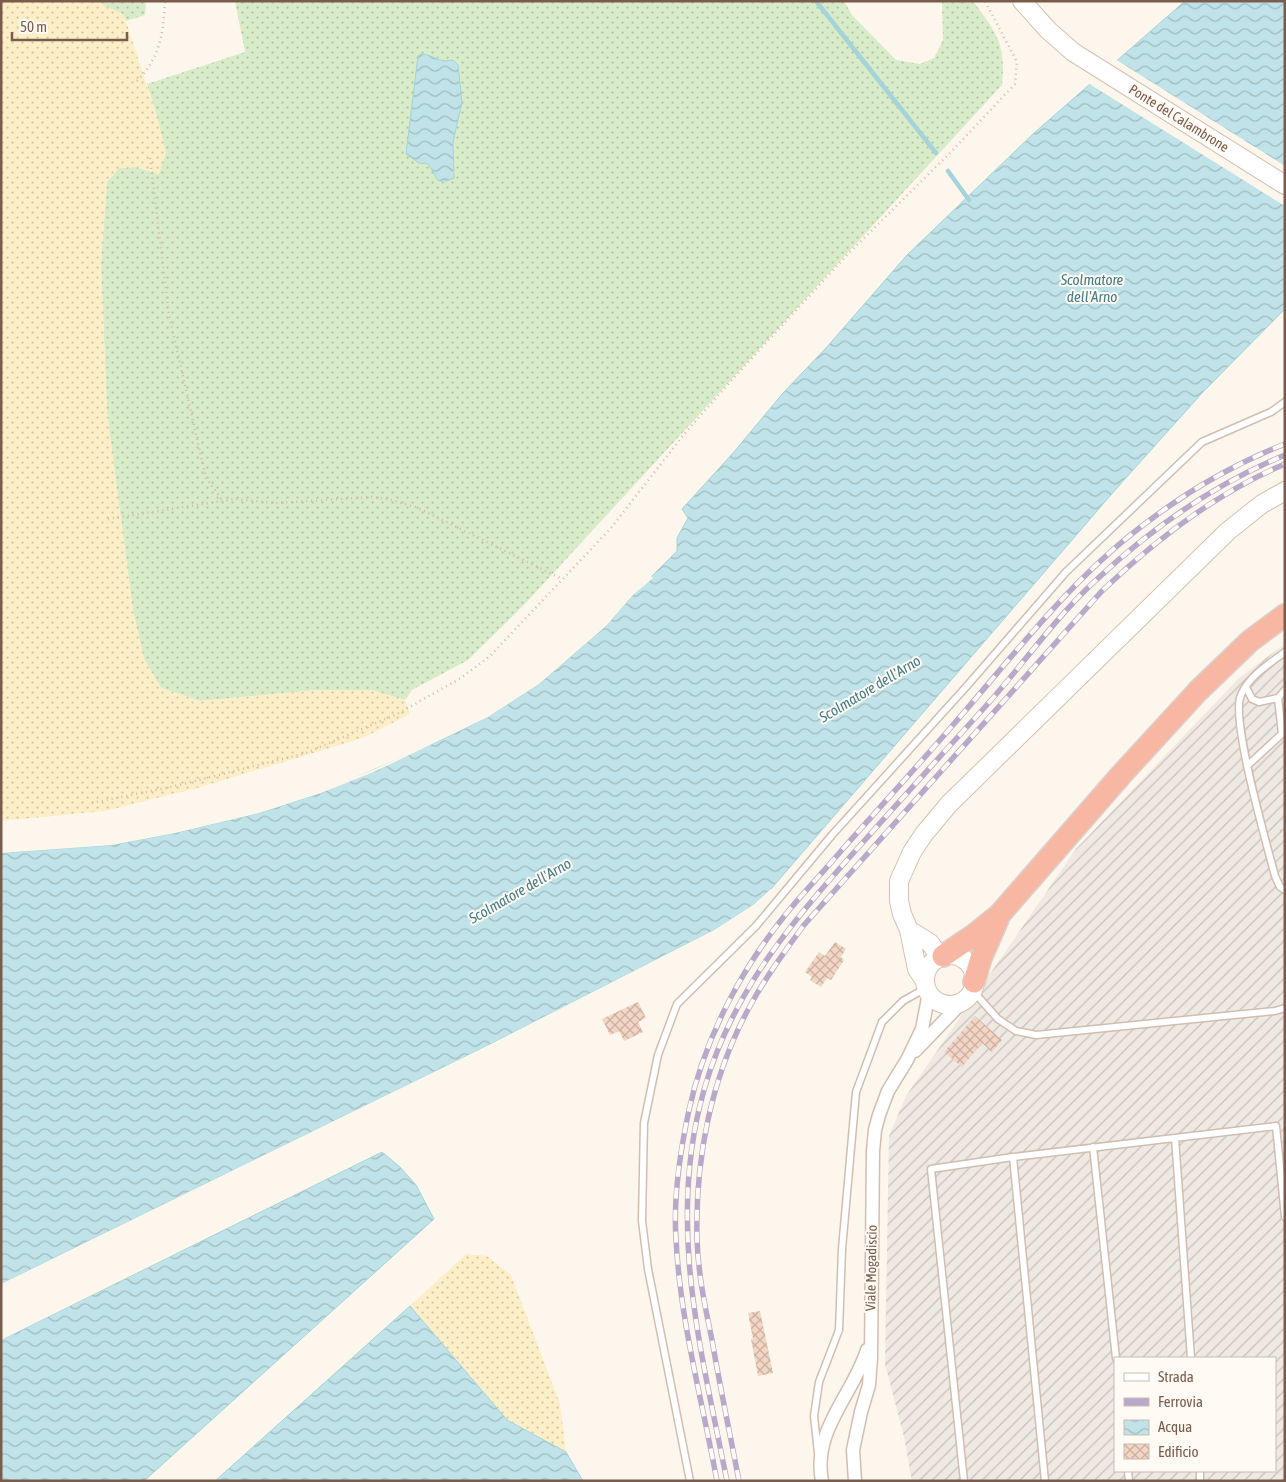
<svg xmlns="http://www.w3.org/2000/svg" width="1286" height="1482" font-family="'Asap Condensed',sans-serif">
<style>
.industrial{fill:url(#industrial-furrows);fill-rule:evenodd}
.grass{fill:url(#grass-dots)}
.sand{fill:url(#sand-dots)}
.water{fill:url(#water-waves);stroke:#a5d3da}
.pier{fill:#fdf6ec}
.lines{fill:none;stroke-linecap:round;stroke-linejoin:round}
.stream{stroke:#a5d3da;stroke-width:4.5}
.building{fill:url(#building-cross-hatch)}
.lane-casing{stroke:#d1beb0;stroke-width:9}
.street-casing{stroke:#d1beb0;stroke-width:15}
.secondary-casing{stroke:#d6c0b0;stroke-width:20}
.highway-casing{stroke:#dad1cd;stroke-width:24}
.path{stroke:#d9b8a5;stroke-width:2.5;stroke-dasharray:1 4;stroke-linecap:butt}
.lane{stroke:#fff;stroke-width:6}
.street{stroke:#fff;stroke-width:12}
.secondary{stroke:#fff;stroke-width:18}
.highway{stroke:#f7b7a3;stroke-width:21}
.rail-casing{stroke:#b9a8c9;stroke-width:5.5}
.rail{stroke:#fffaf3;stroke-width:4;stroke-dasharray:11;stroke-linecap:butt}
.labels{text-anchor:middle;stroke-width:4;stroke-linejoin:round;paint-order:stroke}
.street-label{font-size:14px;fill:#7a5c4d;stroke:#fffaf3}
.water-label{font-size:15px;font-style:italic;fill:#437c86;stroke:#fffaf3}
</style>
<defs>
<pattern id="industrial-furrows" width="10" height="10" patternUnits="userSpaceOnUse" patternTransform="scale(1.25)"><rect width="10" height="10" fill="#efe9e4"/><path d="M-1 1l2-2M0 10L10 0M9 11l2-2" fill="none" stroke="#c7c0bb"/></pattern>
<pattern id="grass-dots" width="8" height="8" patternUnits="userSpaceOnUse" patternTransform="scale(1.25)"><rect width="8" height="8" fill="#d8ecc9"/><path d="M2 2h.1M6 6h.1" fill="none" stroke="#b4c2a5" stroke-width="1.8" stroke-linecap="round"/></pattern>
<pattern id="sand-dots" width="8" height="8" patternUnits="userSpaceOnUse" patternTransform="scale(1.25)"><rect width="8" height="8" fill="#fcefc7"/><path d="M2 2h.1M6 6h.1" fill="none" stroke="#d1c5a4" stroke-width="1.8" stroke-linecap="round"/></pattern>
<pattern id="water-waves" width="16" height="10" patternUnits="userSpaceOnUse" patternTransform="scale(1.25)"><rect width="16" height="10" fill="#bfe3e8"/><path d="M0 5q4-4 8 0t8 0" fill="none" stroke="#a0bbbe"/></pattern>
<pattern id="building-cross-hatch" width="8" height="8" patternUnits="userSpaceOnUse" patternTransform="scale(1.25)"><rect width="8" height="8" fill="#f3d5c3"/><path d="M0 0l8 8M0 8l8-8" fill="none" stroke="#cab0a1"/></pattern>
</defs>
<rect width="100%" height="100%" fill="#fdf6ec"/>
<path class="industrial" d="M1285,644v837h-373l-8,-44 -19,-73 4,-228 17,-40 170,-247 163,-171zM1115,1358h160v113h-160z"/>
<path class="grass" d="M101,1h45l-1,14 -19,6 -2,-6 -21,-10z
M235,1h609l8,14 44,45 24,4 14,-6 9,-18 -1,-39h31c24,33 33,42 29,84l-478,520 -56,55 -56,30 -7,10 -34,-10h-53l-118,11 -39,-13 -17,-29 -11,-48 -26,-198 -6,-151 6,-80 12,-14 16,-1 24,7 -1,-54 -11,-36 98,-32z"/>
<path class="sand" d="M1,1h100l2,4 21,10 34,105 8,33 -7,21 -24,-7 -16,1 -12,14 -6,80 6,151 26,198 11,48 17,29 39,13 118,-11h53l34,10 5,14 -47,24 -162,49 -96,24 -104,10z
M466,1254l21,2 24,19 49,129 6,48 -59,-32 -97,-114z"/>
<path class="water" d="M1185,1h100v308l-82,83 -87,97 -345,400 -18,16 -39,25 -225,115 -488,239v-431l111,-8 63,-12 84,-20 62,-20 124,-55 43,-21 51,-33 67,-58 27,-31 44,-44v-13l11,-20 -6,-9 51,-56 50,-60 43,-45 81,-93 127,-122z
M422,54c16,2 12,9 31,6l5,5 4,37 -9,40 1,36 -7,3h-8c-5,-5 -6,-11 -11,-17l-9,-1 -13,-9 12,-98z
M382,1152l18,15 16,18 18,34 -290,262h-143v-141z
M410,1306l97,114 59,32 17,29h-368z"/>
<path class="pier" d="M1115,59l170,107v40l-197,-123z
M651,576l2,2 -20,17 -27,31 -67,58 -51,33 -112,54 -55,22 -62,20 -84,20 -63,12 -111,8v-3l110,-7 63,-12 84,-21 62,-19 55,-22 112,-54 50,-33 67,-58 28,-31z
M771,889l1,3 -17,15 -40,25 -225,116 -489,238v-2l488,-239 225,-115 39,-25z
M381,1149l3,1 -383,190v-3z"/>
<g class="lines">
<path class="stream" d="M816,1l120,152
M948,171l21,29"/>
</g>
<path class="building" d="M835,942l11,7 -5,8 3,3 -13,20 -4,-2 -6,9 -11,-7 2,-3 -7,-5 14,-20 6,4z
M638,1002l8,16 -8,4 5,10 -19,9 -5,-10 -9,4 -8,-16z
M975,1016l27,24 -10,12 -10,-9 -20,24 -18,-15z
M760,1311l13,62 -15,3 -7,-37h2l-5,-26z"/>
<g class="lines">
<defs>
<path id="lane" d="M1285,652c-16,12 -36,24 -44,43 -11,23 26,150 34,181l5,11 5,3
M1246,687l6,12 7,3 19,-4
M1282,734l-4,-36 7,-8
M1247,766l38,-35
M972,990l26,29 18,12 20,4 188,-19 51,-5 10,-3
M1175,1138l16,220
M1093,1147l23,211
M1013,1157l32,324
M818,1453l-4,-37 5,-34 20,-52 3,-81 14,-157 26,-70 21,-21 23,-13
M1128,1471l1,10
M1200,1471v10
M690,1481l-42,-212 -6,-48 2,-98 14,-68 19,-51 79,-78 76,-91 134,-148 100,-115 136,-130 69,-30 14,-10
M964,1481l-33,-312 82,-12 263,-31 9,91"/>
<path id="street" d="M915,1051l53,-55
M822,1481c-10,-51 31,-86 45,-131
M855,1481l-2,-31 8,-38 8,-27 2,-27 2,-207 2,-21 4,-15 9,-24 19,-31 15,-31 7,-36"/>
<path id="secondary" d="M1022,1l26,29 25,22 212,133
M909,930l21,13 10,14
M925 980a25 25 0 1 1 50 0a25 25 0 1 1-50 0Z
M925,981l-8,-12 -8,-39 -7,-16 -3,-13v-20l13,-29 12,-18 25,-30 279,-273 34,-27 23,-13"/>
<path id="highway" d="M943,956l31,-21 26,-21 121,-139 77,-84 52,-50 35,-26
M974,982l7,-24 17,-39"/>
</defs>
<use href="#lane" class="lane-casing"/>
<use href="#street" class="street-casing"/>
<use href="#secondary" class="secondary-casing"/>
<use href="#highway" class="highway-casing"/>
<path class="path" d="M137,81c24,-25 26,-47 28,-80
M150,158l19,157 37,163 17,23
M108,519l126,-20 42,4 96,-6 16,2 30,9 144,71
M92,803l83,-17 131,-33 91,-39 64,-36 29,-22 121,-128 74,-95 44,-50 119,-129 102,-101 65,-69 2,-22 -32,-61
M1280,831h5"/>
<use href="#lane" class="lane"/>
<use href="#street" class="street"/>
<use href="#secondary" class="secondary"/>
<use href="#highway" class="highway"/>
<defs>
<path id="rail" d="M717,1481c-15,-81 -37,-161 -41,-242 -3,-43 4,-87 13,-129 16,-73 53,-143 101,-201 16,-19 34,-38 51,-58 37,-42 75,-83 112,-126 62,-71 120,-149 197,-205 41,-31 87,-57 135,-76
M727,1481c-26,-131 -61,-258 -23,-391 29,-102 92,-173 161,-250 40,-45 80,-89 120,-133 37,-41 69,-88 109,-125 55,-52 121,-98 191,-127
M739,1481c-9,-47 -19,-94 -27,-141 -7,-33 -14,-67 -15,-101 -2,-80 14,-162 53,-233 15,-28 35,-55 54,-81l297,-333c54,-52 115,-99 184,-128"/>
</defs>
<use href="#rail" class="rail-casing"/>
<use href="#rail" class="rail"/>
</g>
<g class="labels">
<g class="street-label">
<text transform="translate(1179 118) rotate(32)" y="5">Ponte del Calambrone</text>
<text transform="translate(871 1268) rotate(-89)" y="5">Viale Mogadiscio</text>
</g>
<g class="water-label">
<text x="1092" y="285">Scolmatore<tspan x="1092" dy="17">dell'Arno</tspan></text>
<text transform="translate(870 689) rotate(-31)" y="5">Scolmatore dell'Arno</text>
<text transform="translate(520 891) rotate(-30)" y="5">Scolmatore dell'Arno</text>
</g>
</g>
<rect width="1286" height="1482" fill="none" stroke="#7a5c4d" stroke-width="5"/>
<rect x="1114" y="1357" width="162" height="115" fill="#fffaf3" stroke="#cabbb1"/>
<rect x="1124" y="1373" width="25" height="8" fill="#ffffff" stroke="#cabbb1"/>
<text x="1158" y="1382" font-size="15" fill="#7a5c4d">Strada</text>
<rect x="1124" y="1398" width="25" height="8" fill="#b9a8c9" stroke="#cabbb1"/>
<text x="1158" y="1407" font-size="15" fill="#7a5c4d">Ferrovia</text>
<rect x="1124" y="1420" width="25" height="15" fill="url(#water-waves)" stroke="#cabbb1"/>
<text x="1158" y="1432" font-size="15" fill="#7a5c4d">Acqua</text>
<rect x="1124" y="1444" width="25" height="15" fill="url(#building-cross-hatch)" stroke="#cabbb1"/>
<text x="1158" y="1457" font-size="15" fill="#7a5c4d">Edificio</text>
<path d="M12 32v8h115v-8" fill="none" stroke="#7a5c4d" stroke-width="2.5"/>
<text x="20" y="32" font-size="15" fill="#7a5c4d" stroke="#fffaf3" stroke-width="4" paint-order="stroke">50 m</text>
</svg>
